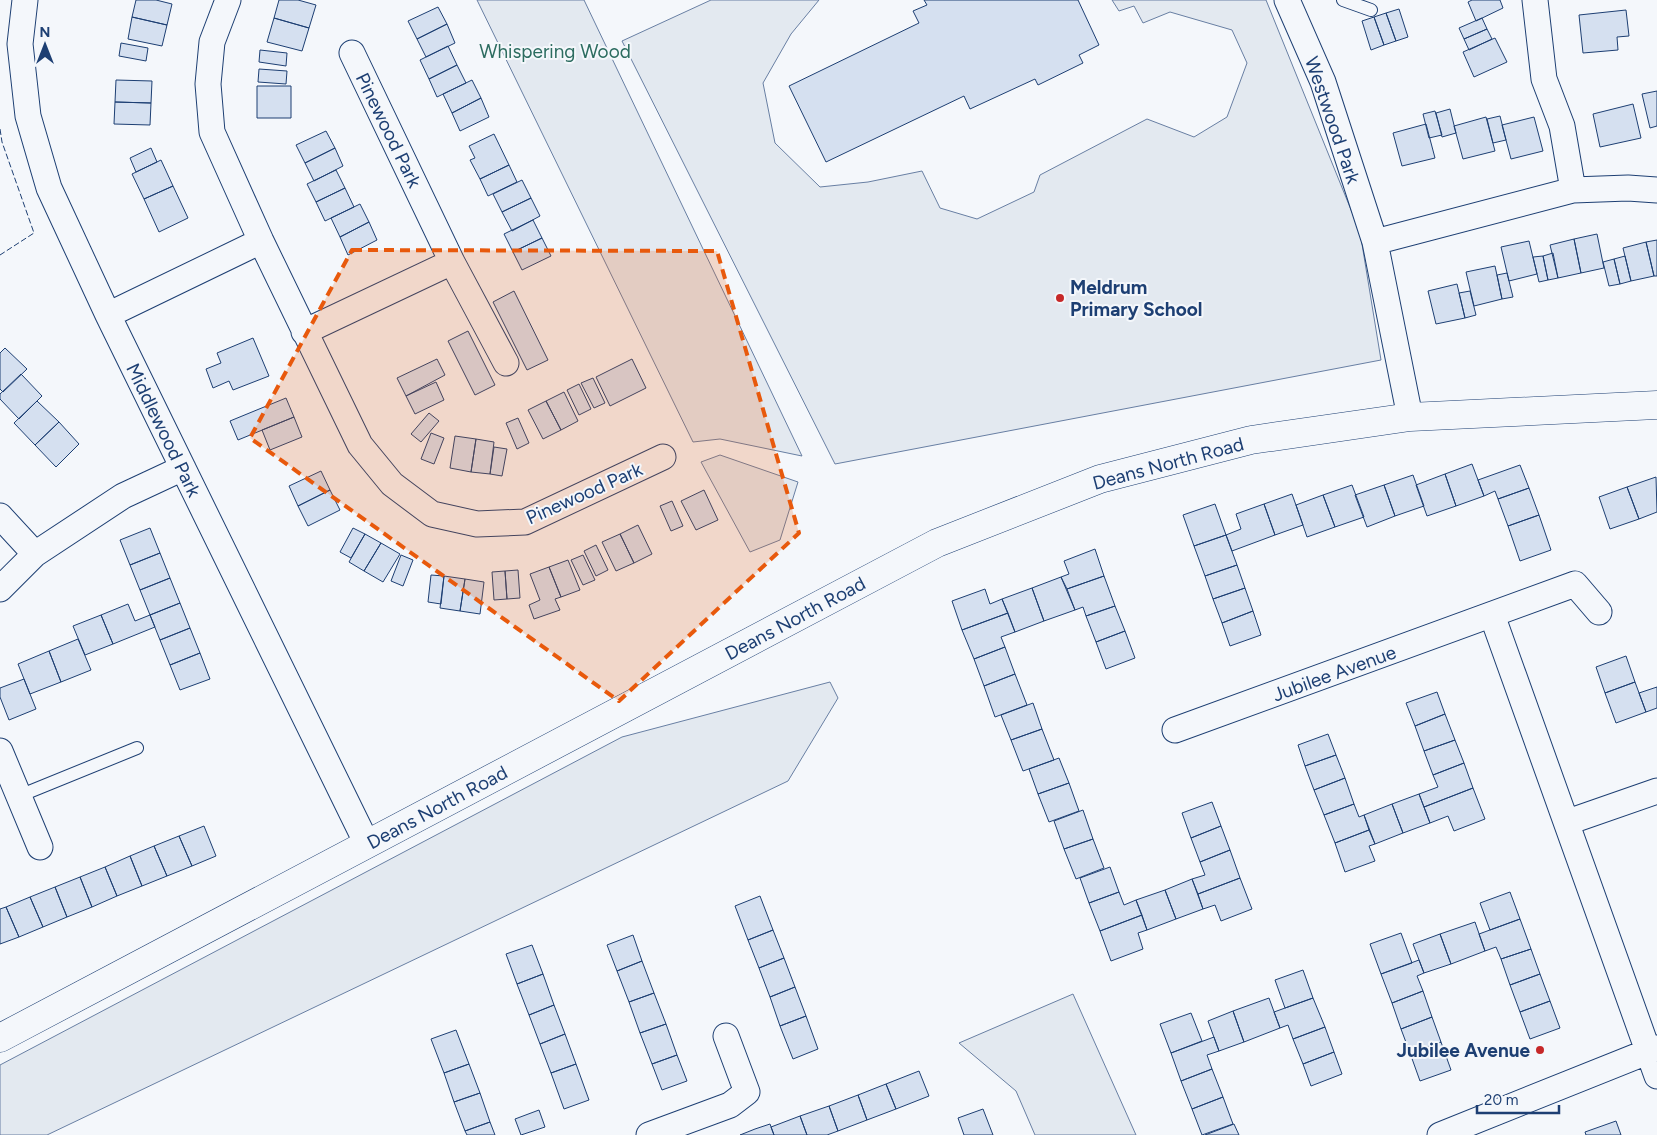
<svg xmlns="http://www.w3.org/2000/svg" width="1657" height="1135" font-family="Figtree,sans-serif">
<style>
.green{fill:#e3e9f0;stroke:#687fa3}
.building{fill:#d5e0f0;stroke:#1d3f73}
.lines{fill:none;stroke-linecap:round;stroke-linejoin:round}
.lane-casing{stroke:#1d3f73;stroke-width:14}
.street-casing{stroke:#1d3f73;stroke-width:27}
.secondary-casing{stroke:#1d3f73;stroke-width:29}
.lane{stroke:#f4f7fb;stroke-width:12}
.street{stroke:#f4f7fb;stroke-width:25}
.secondary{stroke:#f4f7fb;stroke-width:28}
.fence{stroke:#1d3f73;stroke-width:1;stroke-dasharray:6 2.5;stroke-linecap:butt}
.marked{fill:#e8590c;fill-opacity:0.2;stroke:#e8590c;stroke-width:4;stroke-dasharray:10 6;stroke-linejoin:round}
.poi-dot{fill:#c62828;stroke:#f4f7fb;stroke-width:2}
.labels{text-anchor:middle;stroke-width:4;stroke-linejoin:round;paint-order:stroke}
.park-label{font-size:19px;fill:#2c6c60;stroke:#f4f7fb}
.street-label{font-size:19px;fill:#1d3f73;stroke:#f4f7fb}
.poi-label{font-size:19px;font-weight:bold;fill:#1d3f73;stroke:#f4f7fb;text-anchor:start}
</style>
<rect width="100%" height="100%" fill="#f4f7fb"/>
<path class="green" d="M477,0h107l218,456 -82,-17 -27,3z
M711,0h108l-28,34 -28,49 12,60 45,44 48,-5 54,-11 18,37 37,11 57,-27 6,-17 107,-56 47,18 33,-20 20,-54 -15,-33 -62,-18 -27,11 -9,-17 -15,5 -7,-11h154l94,232 21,128 -546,104 -213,-423z
M720,455l78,27 -18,58 -30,12 -49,-90z
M830,682l8,16 -50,83 -741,354h-47v-70l622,-328z
M1073,994l63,141h-101l-19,-44 -57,-48z"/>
<path class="building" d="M136,0h20l16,4 -5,21 -35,-8z
M279,0h19l18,5 -7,23 -35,-10z
M924,0h154l21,45 -20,10 4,8 -45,22 -3,-6 -65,30 -6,-13 -138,66 -37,-76 130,-63 -6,-12 14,-6z
M1472,0h28l3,8 -27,13 -8,-19z
M438,7l9,17 -30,15 -9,-18z
M1399,9l9,28 -12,4 -10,-28z
M1626,10l3,26 -12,1 1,13 -35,3 -4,-38z
M1386,13l10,28 -12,4 -10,-28z
M132,17l35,8 -5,21 -34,-7z
M1374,17l10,28 -13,5 -9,-29z
M274,18l35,10 -7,23 -35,-9z
M1482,18l5,11 -23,10 -5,-11z
M447,24l8,19 -29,14 -9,-18z
M1487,29l5,10 -23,11 -5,-11z
M1495,38l12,24 -33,15 -11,-25z
M121,43l27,5 -2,13 -27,-5z
M448,46l9,19 -28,14 -9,-19z
M260,50l27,3 -1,13 -27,-4z
M457,65l9,18 -29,14 -8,-18z
M259,69l28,2 -1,13 -28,-2z
M116,80l36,1 -1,22 -36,-1z
M472,80l9,18 -29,15 -9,-19z
M257,86h34v32h-34z
M1657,91v35l-7,2 -8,-34z
M481,98l8,19 -29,14 -8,-18z
M115,102l36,1 -1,22 -36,-1z
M1633,104l8,34 -41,9 -7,-33z
M1450,109l6,24 -14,4 -6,-24z
M1435,111l7,24 -13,3 -6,-24z
M1500,116l6,24 -13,3 -6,-24z
M1486,117l9,34 -32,8 -9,-33z
M1534,117l9,34 -32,8 -9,-34z
M1426,124l9,34 -33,8 -9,-33z
M326,131l9,17 -30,15 -9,-18z
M494,134l15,31 -29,14 -10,-19 5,-2 -6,-12z
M151,148l6,14 -21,10 -6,-14z
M335,148l8,18 -29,15 -9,-18z
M161,160l12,26 -29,13 -12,-25z
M509,165l8,17 -29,14 -8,-17z
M336,170l9,18 -29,14 -9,-18z
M522,180l9,18 -29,14 -9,-18z
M173,186l15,32 -29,14 -15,-33z
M345,188l9,19 -29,14 -9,-19z
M531,198l9,18 -28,15 -10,-19z
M360,204l9,18 -29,15 -9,-19z
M533,220l9,18 -29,14 -9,-18z
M369,222l8,18 -29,15 -8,-18z
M1597,234l7,34 -23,5 -7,-34z
M542,238l9,18 -29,14 -9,-18z
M1574,239l7,34 -23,5 -8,-33z
M1657,240v36h-3l-8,-34z
M1529,241l8,33 -28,7 -8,-34z
M1646,242l8,34 -23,5 -8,-33z
M1553,253l5,25 -10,2 -5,-24z
M1543,256l5,24 -9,2 -6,-25z
M1625,256l6,25 -11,3 -6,-25z
M1614,259l6,25 -11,2 -6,-24z
M1495,266l7,33 -28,7 -8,-34z
M1507,273l6,24 -11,2 -5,-24z
M1457,284l8,34 -29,6 -8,-33z
M514,291l34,69 -21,10 -34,-68z
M1470,291l6,24 -11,3 -6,-25z
M468,331l27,54 -20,10 -27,-54z
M253,338l16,38 -36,14 -4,-9 -16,7 -7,-19 15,-6 -4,-10z
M5,348l22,21 -24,23 -3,-3v-36z
M437,359l8,16 -39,21 -9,-18z
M632,359l14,29 -36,18 -14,-29z
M21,374l21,22 -23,23 -19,-20v-5z
M593,378l12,25 -11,5 -13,-25z
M436,382l8,18 -29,14 -9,-18z
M579,384l12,25 -12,6 -12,-25z
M564,392l14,29 -17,9 -15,-29z
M286,398l8,19 -56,23 -8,-19z
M37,401l22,21 -24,23 -21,-22z
M546,401l15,29 -18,9 -15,-29z
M429,413l10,8 -18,21 -10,-8z
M294,417l8,20 -32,13 -8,-20z
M518,418l11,25 -12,6 -11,-26z
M59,422l20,22 -23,23 -21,-22z
M431,433l13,5 -10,26 -13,-5z
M455,436l21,3 -5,33 -21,-4z
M476,439l18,3 -4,32 -19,-2z
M494,447l13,2 -5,27 -12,-2z
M1472,464l12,32 -28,10 -11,-32z
M1520,465l9,23 -31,11 -3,-8 -11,5 -6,-16z
M321,471l9,19 -32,16 -9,-20z
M1445,474l11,32 -29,10 -11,-31z
M1413,475l11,31 -29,10 -11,-31z
M1656,477l1,35 -18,7 -12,-32z
M1352,485l12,32 -29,10 -12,-32z
M1384,485l11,31 -28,11 -12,-32z
M1627,487l12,32 -29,10 -11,-32z
M1529,488l10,27 -31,11 -10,-27z
M330,490l10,20 -32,16 -10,-20z
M704,490l14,30 -22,10 -15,-29z
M1292,494l11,31 -28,10 -11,-31z
M1323,495l12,32 -28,10 -11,-32z
M672,501l11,25 -12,5 -11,-25z
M1215,504l11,31 -32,11 -11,-31z
M1264,504l11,31 -43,16 -6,-16 15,-6 -5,-15z
M1539,515l12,35 -31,11 -12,-35z
M638,525l14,29 -18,9 -14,-29z
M150,528l10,25 -30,12 -10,-25z
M353,528l12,6 -14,24 -11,-6z
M365,534l16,9 -17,28 -15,-9z
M620,534l14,29 -18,8 -14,-29z
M1226,535l11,30 -32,11 -11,-30z
M381,543l19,11 -17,28 -19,-11z
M596,545l12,25 -12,6 -12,-25z
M1095,549l9,27 -37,13 -6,-12 8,-3 -5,-13z
M160,553l10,25 -30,12 -10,-25z
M401,555l12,5 -10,26 -12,-5z
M583,555l12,25 -12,5 -12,-25z
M568,560l12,30 -19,7 -12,-30z
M1237,565l8,23 -32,11 -8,-23z
M549,567l12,30 -6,2 5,11 -26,9 -5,-14 11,-5 -10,-26z
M518,570l2,28 -13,1 -2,-28z
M505,571l2,28 -13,1 -2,-28z
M431,575l13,1 -3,28 -13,-2z
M444,576l21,3 -5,32 -20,-3z
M1104,576l11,30 -29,10 -3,-9 -8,3 -8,-21z
M1061,577l14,33 -31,11 -12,-33z
M170,578l10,25 -30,12 -10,-25z
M465,579l19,3 -4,32 -20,-3z
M1032,588l12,33 -29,11 -13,-33z
M1245,588l8,23 -31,12 -9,-24z
M985,589l5,15 12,-5 6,14 -46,17 -10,-29z
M180,603l10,25 -30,12 -10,-25z
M128,604l7,17 15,-6 5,12 -42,17 -12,-29z
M1115,606l10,25 -29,11 -10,-26z
M1253,611l8,24 -31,11 -8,-23z
M1008,613l7,19 -14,5 4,10 -31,12 -12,-29z
M101,615l12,29 -28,11 -12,-29z
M190,628l10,25 -30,12 -10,-25z
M1125,631l10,27 -29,11 -10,-27z
M78,639l13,31 -30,12 -12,-31z
M1005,647l10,27 -31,12 -10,-27z
M49,651l12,31 -31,12 -12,-30z
M200,653l10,26 -30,11 -10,-25z
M1626,656l9,26 -30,11 -9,-26z
M1015,674l12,31 -32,12 -11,-31z
M24,679l12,30 -27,11 -9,-23v-9z
M1635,682l11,30 -30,11 -11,-30z
M1657,687v21l-11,4 -7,-19z
M1437,692l8,22 -30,12 -9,-23z
M1033,703l9,26 -31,11 -10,-25z
M1445,714l10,26 -31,11 -9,-25z
M1042,729l12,31 -31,11 -12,-31z
M1328,734l8,21 -31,11 -7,-21z
M1455,740l9,23 -31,12 -9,-24z
M1336,755l9,23 -31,12 -9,-24z
M1059,758l10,25 -31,11 -9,-25z
M1464,763l9,25 -49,19 -5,-13 19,-7 -5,-12z
M1345,778l9,26 -30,11 -10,-25z
M1069,783l10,28 -30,11 -11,-28z
M1473,788l12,31 -31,12 -6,-15 -18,7 -6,-16z
M1419,794l11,29 -27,10 -11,-29z
M1212,802l9,24 -30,12 -9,-25z
M1354,804l5,13 5,-2 5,15 -34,13 -11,-28z
M1392,804l11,29 -28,11 -11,-29z
M1083,810l10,29 -29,10 -10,-28z
M204,826l12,30 -24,10 -13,-30z
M1221,826l9,24 -30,12 -9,-24z
M1369,830l6,14 -6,2 6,15 -30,11 -10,-29z
M179,836l13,30 -25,10 -13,-30z
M1093,839l11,29 -28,11 -12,-30z
M154,846l13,30 -25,10 -12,-30z
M1230,850l10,28 -42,16 -6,-15 13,-4 -5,-13z
M130,856l12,30 -25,10 -12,-29z
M105,867l12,29 -25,11 -12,-30z
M1110,867l9,25 -30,11 -9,-25z
M80,877l12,30 -25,10 -12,-30z
M1240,878l12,31 -31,12 -6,-16 -12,4 -5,-15z
M1192,879l11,30 -27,10 -11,-29z
M55,887l12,30 -24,10 -13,-30z
M1165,890l11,29 -29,11 -11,-30z
M1119,892l5,13 12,-5 6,15 -42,16 -11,-28z
M1510,892l10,27 -30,11 -10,-27z
M760,896l13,34 -25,10 -13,-34z
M30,897l13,30 -24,10 -13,-30z
M6,907l13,30 -19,7v-35z
M1142,915l5,15 -9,3 5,16 -32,12 -11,-30z
M1520,919l11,30 -30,10 -5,-12 -11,4 -6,-17z
M1475,922l10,29 -34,13 -11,-30z
M773,930l11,28 -25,10 -11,-28z
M1401,933l11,30 -31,11 -11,-30z
M1440,934l11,30 -27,9 -11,-29z
M633,935l9,26 -25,10 -10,-26z
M532,945l11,29 -26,10 -11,-30z
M1531,949l9,25 -30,11 -9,-26z
M784,958l11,29 -25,10 -11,-29z
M1419,960l5,13 -7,3 6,15 -31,12 -11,-29z
M642,961l12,32 -25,9 -12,-31z
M1303,970l10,28 -28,10 -10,-28z
M543,974l11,31 -25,10 -12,-31z
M1540,974l10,27 -30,11 -10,-27z
M795,987l11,29 -26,10 -10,-29z
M1423,991l9,26 -31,12 -9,-26z
M654,993l12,31 -26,9 -11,-31z
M1269,998l11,30 -36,14 -11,-31z
M1313,998l12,29 -32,12 -5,-14 -8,3 -6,-16z
M1550,1001l10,27 -30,11 -10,-27z
M554,1005l11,29 -25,10 -11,-29z
M1233,1011l11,31 -25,9 -11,-30z
M1191,1013l11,28 -31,12 -11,-29z
M806,1016l12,33 -25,10 -13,-33z
M1432,1017l9,25 -31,11 -9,-24z
M666,1024l11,31 -25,9 -12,-31z
M1325,1027l9,25 -31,12 -10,-25z
M456,1030l13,34 -25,9 -13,-34z
M565,1034l11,30 -25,9 -11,-29z
M1214,1037l5,14 -12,4 5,14 -31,12 -10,-28z
M1441,1042l10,28 -31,11 -10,-28z
M1334,1052l8,22 -31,12 -8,-22z
M677,1055l10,26 -25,9 -10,-26z
M469,1064l11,29 -26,9 -10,-29z
M576,1064l13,36 -25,9 -13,-36z
M1212,1069l11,28 -31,12 -11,-28z
M919,1071l10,25 -33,13 -10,-25z
M886,1084l10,25 -29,11 -9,-25z
M480,1093l10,29 -25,9 -11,-29z
M858,1095l9,25 -29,11 -9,-25z
M1223,1097l10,27 -31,11 -10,-26z
M829,1106l9,25 -11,4h-20l-7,-19z
M983,1109l10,26h-29l-6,-17z
M539,1110l6,17 -24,8 -6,-16z
M800,1116l7,19h-33l-3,-8z
M1616,1121l5,14h-35l-1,-3z
M490,1122l5,13h-28l-2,-4z
M770,1124l4,11h-34l15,-6z
M1234,1124l5,11h-34z"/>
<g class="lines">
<defs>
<path id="lane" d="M1343,0l28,10
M19,796l118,-48"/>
<path id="street" d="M25,0l-5,44 8,72 21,72 59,127 259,529
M228,0l-16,42 -4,42 4,48 49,109 99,204 32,39 40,30 45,10 48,-2 138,-65
M1287,0l36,82 52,160 35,175
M1535,0l9,79 18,47 11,64
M352,53l100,209 54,101
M1375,242l198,-52 55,-2 29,2
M108,315l153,-74
M304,332l148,-70
M0,516l35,38
M0,589l35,-35 88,-58 60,-28
M1492,615l165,461
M1175,730l400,-146 24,28
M0,751l40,96
M1568,822l89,-31
M649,1135l81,-30 17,-13 -21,-56
M1440,1135l217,-87"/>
<path id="secondary" d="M0,1038l937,-495 163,-64 151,-39 159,-23 247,-12"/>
</defs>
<use href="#lane" class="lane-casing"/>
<use href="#street" class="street-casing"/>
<use href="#secondary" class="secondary-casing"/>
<use href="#lane" class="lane"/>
<use href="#street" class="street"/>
<use href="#secondary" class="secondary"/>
<path class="fence" d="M0,129l2,13 32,91 -34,22"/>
</g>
<path class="marked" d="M352,250l365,1 82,282 -180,168 -369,-263z"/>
<g class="poi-dot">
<circle cx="1060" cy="298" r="5"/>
<circle cx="1540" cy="1050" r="5"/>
</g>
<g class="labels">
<g class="park-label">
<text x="555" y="58">Whispering Wood</text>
</g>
<g class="street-label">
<text transform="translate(1333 120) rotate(71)" y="7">Westwood Park</text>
<text transform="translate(389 130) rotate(64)" y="7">Pinewood Park</text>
<text transform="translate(164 430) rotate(64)" y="7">Middlewood Park</text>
<text transform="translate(1168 463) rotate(-15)" y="7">Deans North Road</text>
<text transform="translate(584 493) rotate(-24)" y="7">Pinewood Park</text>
<text transform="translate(795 618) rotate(-28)" y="7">Deans North Road</text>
<text transform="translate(1334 673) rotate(-20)" y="7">Jubilee Avenue</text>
<text transform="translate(437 807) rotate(-28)" y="7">Deans North Road</text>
</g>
<g class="poi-label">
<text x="1070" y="294">Meldrum<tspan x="1070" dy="22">Primary School</tspan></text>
<text x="1530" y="1057" text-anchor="end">Jubilee Avenue</text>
</g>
</g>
<g transform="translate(45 45)" stroke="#f4f7fb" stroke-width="4" paint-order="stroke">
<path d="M0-4L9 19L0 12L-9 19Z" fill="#1d3f73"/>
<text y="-8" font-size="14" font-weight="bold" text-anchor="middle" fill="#1d3f73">N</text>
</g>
<path d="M1477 1105v8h82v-8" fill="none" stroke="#1d3f73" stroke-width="2.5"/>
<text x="1484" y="1105" font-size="15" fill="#1d3f73" stroke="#f4f7fb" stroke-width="4" paint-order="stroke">20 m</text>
</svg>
